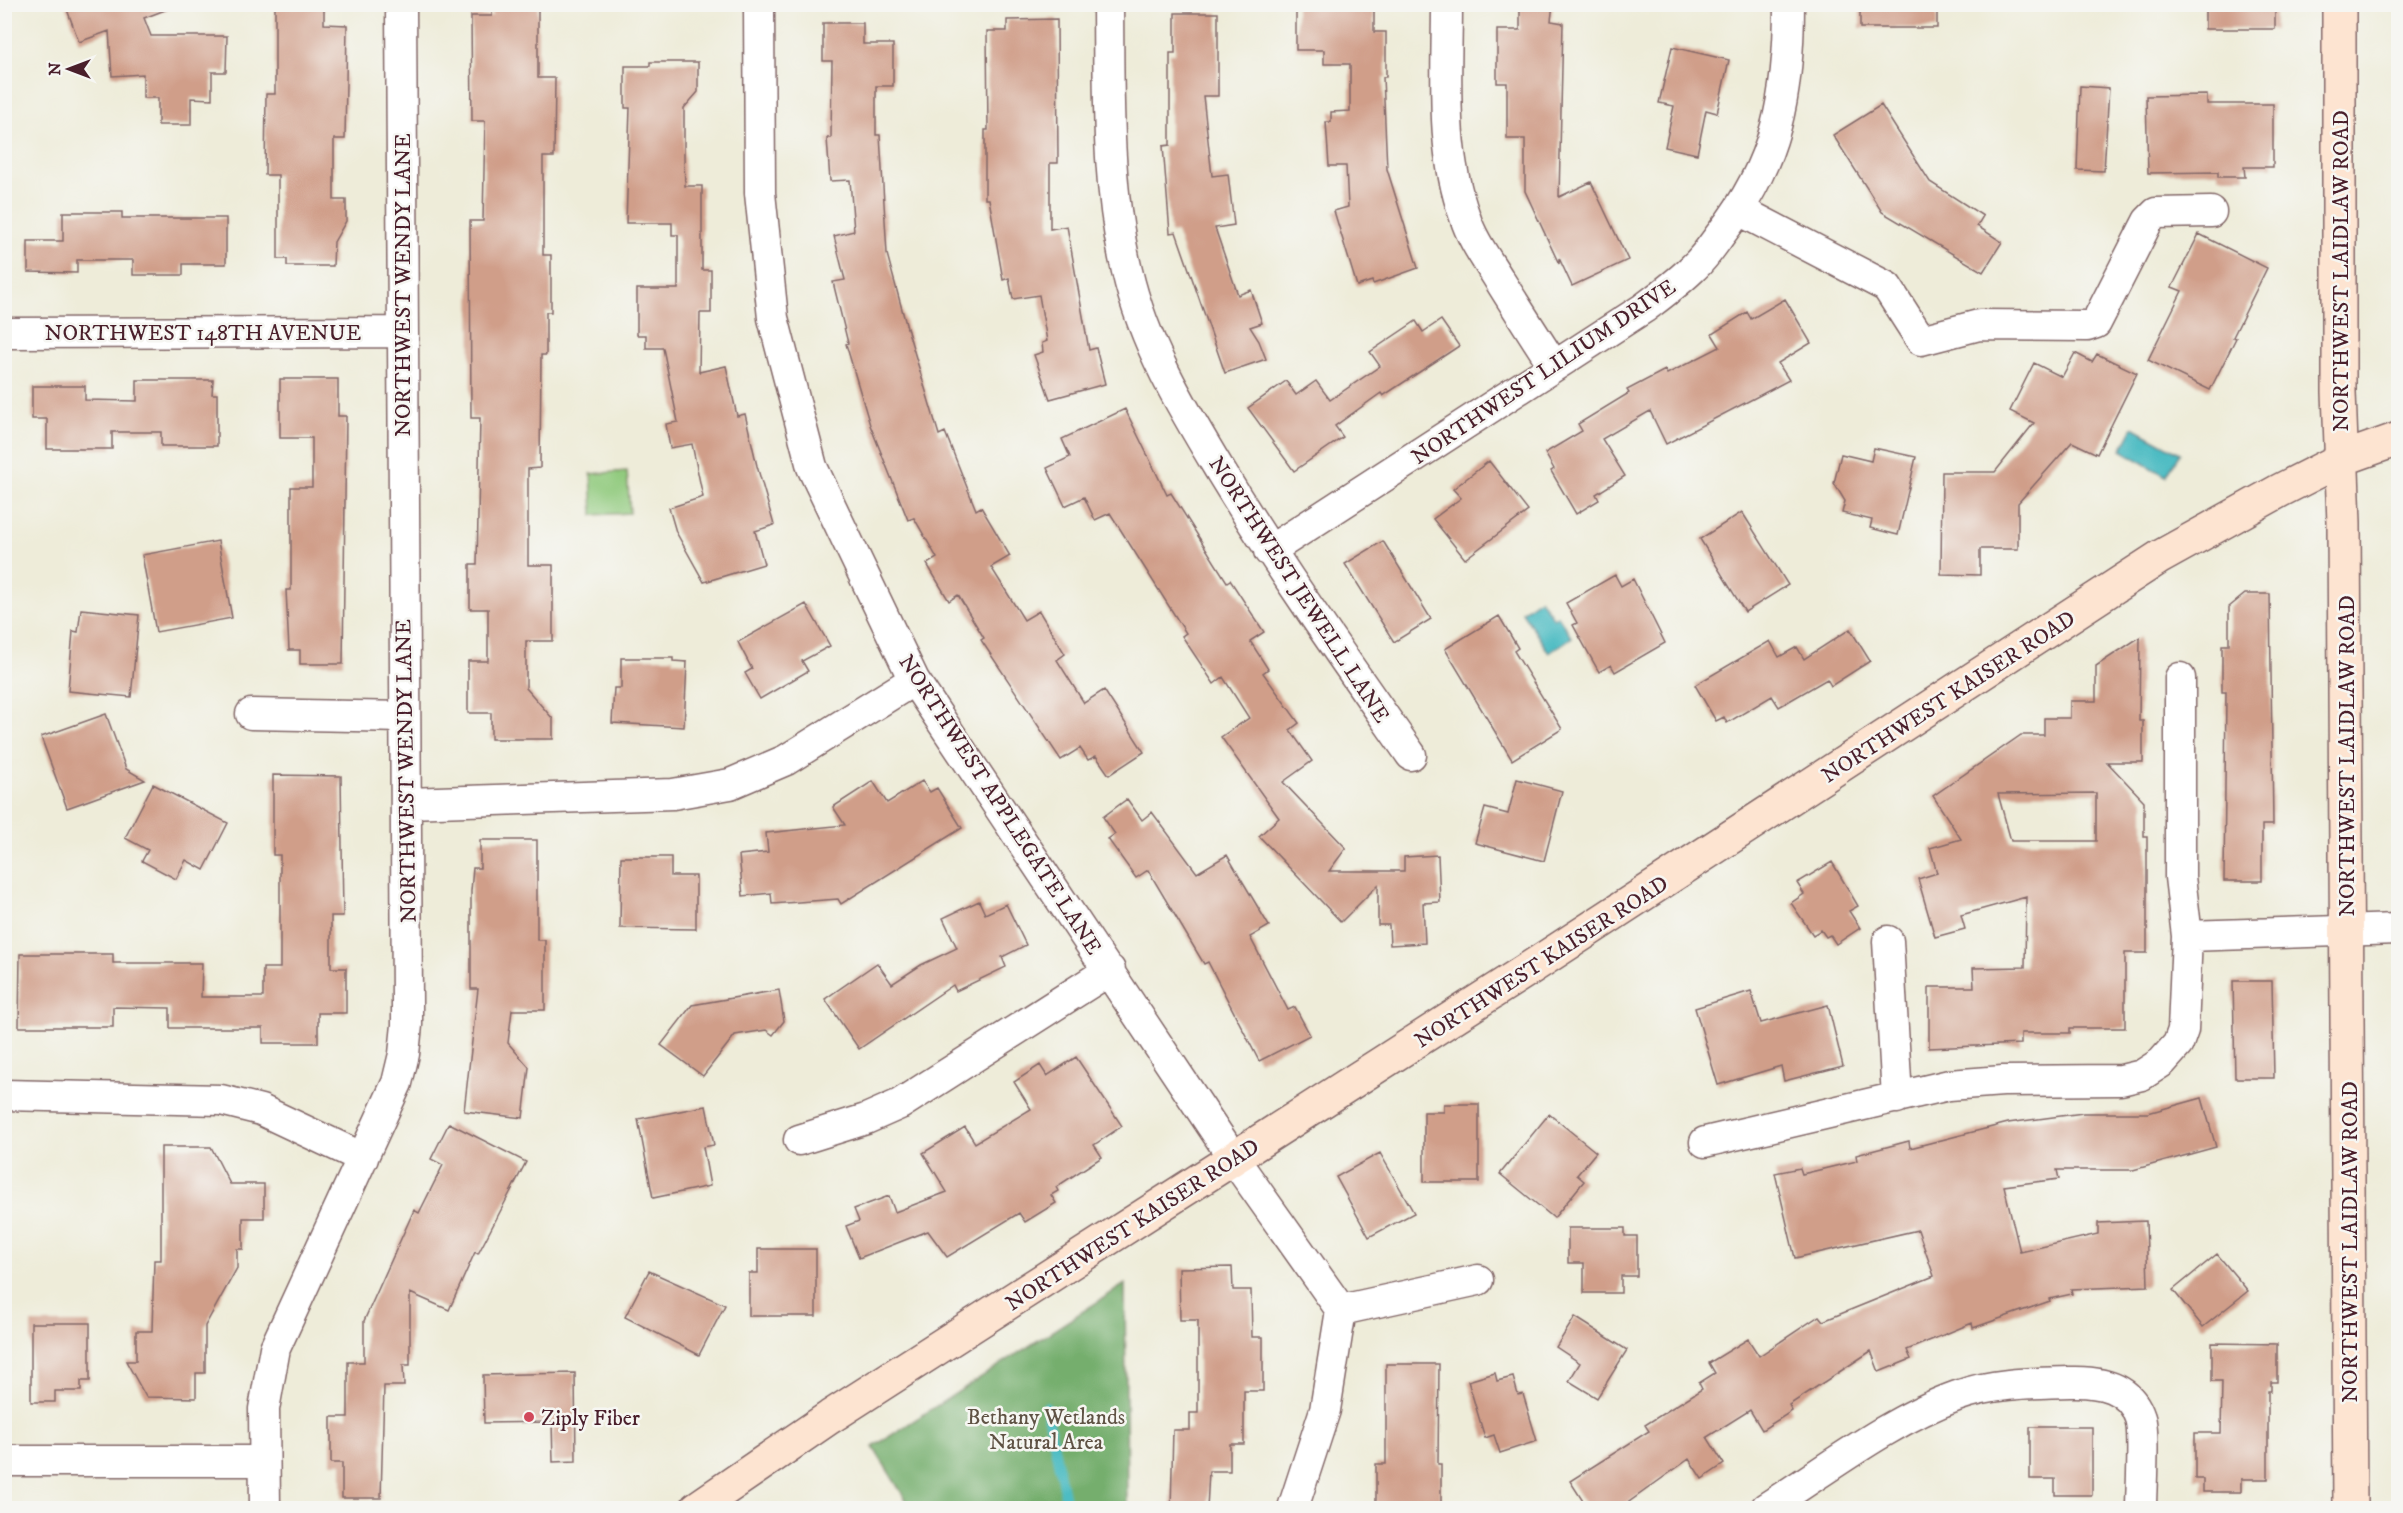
<svg xmlns="http://www.w3.org/2000/svg" width="2403" height="1513" font-family="'IM FELL DW Pica',serif">
<style>
.green{fill:#91ca7e;stroke:#6e7454;stroke-width:1.5}
.forest{fill:#74ae6d;stroke:#5f664c;stroke-width:1.5}
.water{fill:#4dbcc3;stroke:#4c6e77;stroke-width:1.5}
.lines{fill:none;stroke-linecap:round;stroke-linejoin:round}
.stream{stroke:#4dbcc3;stroke-width:9}
.building{fill:#d09e89;fill-rule:evenodd}
.minor-casing{stroke:#836768;stroke-width:33}
.secondary-casing{stroke:#836768;stroke-width:36}
.minor{stroke:#fff;stroke-width:30}
.secondary{stroke:#fde4d1;stroke-width:33}
.poi-dot{fill:#d1495b;stroke:#f6f6f2;stroke-width:2}
.labels{text-anchor:middle;stroke-width:5;stroke-linejoin:round;paint-order:stroke}
.street-label{font-size:22px;fill:#4a1f2b;stroke:#f6f6f2}
.park-label{font-size:22px;fill:#5f5244;stroke:#f6f6f2}
.poi-label{font-size:22px;fill:#4a1f2b;stroke:#f6f6f2;text-anchor:start}
</style>
<rect width="100%" height="100%" fill="#f6f6f2"/>
<filter id="ink" filterUnits="userSpaceOnUse"><feTurbulence type="fractalNoise" baseFrequency=".0167" numOctaves="2"/><feDisplacementMap in="SourceGraphic" scale="12" xChannelSelector="R" yChannelSelector="G"/><feConvolveMatrix kernelMatrix="1 2 1 2 8 2 1 2 1" color-interpolation-filters="sRGB"/></filter>
<filter id="wash" filterUnits="userSpaceOnUse"><feTurbulence type="fractalNoise" baseFrequency=".008" numOctaves="4" result="noise"/><feDisplacementMap in="SourceGraphic" scale="24" xChannelSelector="R" yChannelSelector="G"/><feGaussianBlur stdDeviation="1.35" result="paint"/><feColorMatrix in="noise" values="0 0 0 0 0 0 0 0 0 0 0 0 0 0 0 0 0 1.4 0 .05"/><feComposite in="paint" operator="in"/></filter>
<g filter="url(#wash)">
<rect width="100%" height="100%" fill="#eeecd9"/>
<path class="green" d="M627,471l3,42 -37,2 -2,-41z"/>
<path class="forest" d="M1125,1284l2,224h-216l-38,-61z"/>
<path class="water" d="M2133,427l47,26 -14,23 -45,-26z
M1540,599l14,20 4,-3 14,21 -23,16 -27,-41z"/>
<g class="lines">
<path class="stream" d="M1046,1406l21,102"/>
</g>
<g id="blocks">
<path class="building" d="M65,4h107l1,3 -29,11 7,18h76l-1,36h-14v27l-21,-1v27h-33v-27h-15v-24l-31,2 -3,-45 -30,11z
M275,4h49v20l23,1 -2,114h-11v61h12v21l-12,21 -1,24h-46v-7h-9v-84h-13l1,-81h9z
M492,4h46v74h17l-1,79h-11v98h8v57h-5v43h-5l-1,113 -12,1v96h25v76h-27v47l27,31v20h-62v-26h-23v-52h20v-52h-18v-45h7l3,-146h-9l-1,-197h13l2,-100h-13l-1,-105h21z
M1296,4h78v28h12v45h-3l4,92 31,99 -45,16 -1,-3 -15,5 -23,-75 14,-4 -2,-41h-17l-3,-44h5v-10l19,-1v-47h-26v-14h-28z
M1520,4h33l-2,17 12,2 -4,174 32,-15 37,78 -56,26 -13,-28v6l-34,-73v-52h-18v-56h-10v-53h23z
M1860,4h77v24h-77z
M2205,4h70v25h-70z
M1175,13h43v83h-15l9,80 16,-2 6,51 -19,3 23,67 13,-5 11,33 -12,4 9,14 7,18 -41,14 -49,-141 -6,1 -7,-87 7,-1v-92h5z
M1057,19l1,144h-8v66l17,-3 22,124 7,-2 9,36 -55,15 -16,-44 9,-3 -1,-9 5,-2 -8,-46 -26,4 -4,-21 -6,2 -14,-81h-4v-69h3l-1,-99h20v-11z
M823,23h40v21h30v42h-17v49h4l7,119 20,74 32,107 6,-3 31,78 5,-3 29,49 -19,11 33,53 15,-9 26,43 -8,6 27,43 20,-13 40,62 -35,23 -13,-19 -8,4 -8,-12 -19,12 -80,-120 3,-2 -26,-43 -9,6 -22,-37 10,-6 -23,-40 -6,2 -38,-95 -24,-81 2,-1 -15,-61 12,-2 -11,-44 20,-5 -4,-51 -20,1 -3,-43h4l1,-77h-9z
M1672,47l57,13 -12,53 -11,-3 -9,44 -32,-7 9,-41 -15,-3z
M650,62h48v30l-14,16v49l1,29h17v84h9v43h-11l-1,59 27,-6 11,50 8,-2 12,52 17,59 -19,6 9,33 -60,18 -28,-50 -7,-24 34,-11 -11,-53 -22,4 -4,-24 12,-2 -15,-74h-17v-13h-9v-46h41v-54h-6v-12h-46l4,-115h-5v-42h25z
M2080,86l29,2 -5,83 -27,-1z
M2207,95v9h66v63h-29l1,10h-27v-5l-70,1 -2,-77z
M1881,105l49,77 53,34 -6,10 25,16 -19,30 -101,-60 -49,-77z
M63,212h59v6h104v46h-43v11h-50v-15h-56v13l-49,-1v-31h35z
M2199,234l68,34 -34,69 3,1 -26,52 -62,-30 34,-69 -10,-4z
M1785,299l26,44 -33,20 11,17 -123,64 -16,-33 -48,28 23,37 -29,18 3,6 -23,14 -25,-43 3,-2 -9,-16 37,-22 -4,-7 51,-31 -2,-3 38,-20 2,4 53,-27 -8,-13 35,-22 4,7z
M1441,320l18,26 -76,50 -2,-3 -46,33 8,11 -49,34 -46,-63 38,-27 10,14 20,-14 14,19 50,-34 -10,-14 46,-31 7,11z
M2075,353l17,9 5,-8 40,19 -40,81 -25,-12 -54,61v46h-38v26l-39,-1 1,-102h53l39,-49 -24,-12 24,-48 28,14z
M280,379h58v37h8l-3,248h-43v-14h-11l-3,-60h5v-103h21v-49h-32z
M137,380h76l-1,14h5v52h-56v-14h-49v17h-65v-30h-15v-33h53v14l52,1z
M1125,409l42,86 4,-2 56,89 3,-2 34,52 -14,9 18,28 -5,4 36,50 -9,7 22,31 -29,21 63,66 -17,23h75v-14l34,-2 2,47 -17,1 2,40 -35,2 -1,-20h-11v-40l-37,37 -82,-86 20,-18 -58,-81 28,-19 -26,-41 -9,7 -32,-48 4,-3 -76,-120 -15,7 -11,-23 -19,9 -18,-38 23,-11 -8,-18z
M1874,448l42,9 -18,78 -28,-7 2,-8 -30,-7 3,-12 -11,-18 7,-29 30,7z
M1489,461l39,50 -63,48 -32,-40 28,-21 -8,-9z
M1742,512l46,73 -43,27 -45,-73z
M218,541l14,77 -76,14 -14,-77z
M1383,541l48,78 -37,23 -49,-78z
M1615,575l6,11 12,-7 32,64 -50,29 -4,-7 -12,7 -26,-47 4,-2 -11,-20z
M2245,594h25l3,231h-11v56h-38l2,-189h-4v-47h7v-38z
M806,604l24,42 -28,15 6,10 -48,28 -15,-26 7,-4 -14,-27z
M81,609l58,6 -8,82 -63,-6 5,-60 5,1z
M1499,616l19,32 -4,3 48,78 -50,31 -67,-111z
M1850,629l20,32 -39,25 -4,-7 -48,28 -7,-11 -45,27 -3,-6 -8,4 -21,-36 75,-44 9,16 18,-10 7,12z
M2140,637l-1,84h4v41h-36l37,39v35h3v117h-22v75h-55v5h-49v11l-92,4v-61h45l-1,-19 52,-1 1,-70 -65,18 4,14 -30,8 -17,-58 19,-6 -7,-25 31,-9 -28,-43 88,-61h23v-17h26v-17h26v-35zM2096,793v48h-85l-13,-47z
M621,658h52v3l14,1 -3,65 -72,-4 2,-35h7z
M106,714l20,55 19,11 -78,28 -26,-71z
M273,775l68,1 2,140h-12v52h15v45h-28v30h-55v-15h-93v-20l-57,-1v20h-94l1,-73h93v9h89l-1,34h62v-29h17v-113h-7z
M1517,779l45,12 -18,70 -69,-18 10,-35 23,6z
M873,781l14,22 35,-22 8,11 7,-4 25,40 -121,76 -3,-5 -66,5 -1,-11 -28,3 -4,-41 29,-3 -2,-19 79,-8 -12,-18z
M153,784l75,39 -24,47 -18,-10 -10,19 -34,-18 6,-11 -23,-12z
M1127,799l15,21 10,-8 45,61 30,-18 42,71 -19,11 38,73 7,-3 15,28 -51,26 -51,-99 -4,2 -56,-94 -12,8 -28,-39 7,-5 -12,-17z
M480,840h57v100h8v70h-33l-4,33 21,24 -6,51 -59,-7 14,-122h-7v-98l2,-23h7z
M621,857h50v19h25v53l-76,-1z
M1832,862l26,44 -9,5 11,17 -24,16 -6,-9 -4,2 -5,-7 -8,5 -22,-32 13,-9 -7,-11z
M979,901l6,13 21,-10 20,41 -24,12 4,10 -50,24 -3,-6 -94,64 -34,-50 52,-36 15,21 29,-19 36,-17 -14,-30z
M2233,981h39l2,97h-39z
M779,990l5,31 -11,14 -7,-5 -31,5 -32,41 -42,-31 31,-40z
M1751,991l10,32 67,-18 15,61 -59,15 -3,-15 -63,19 -23,-77z
M1076,1057l46,69 -28,19 8,12 -46,30 2,4 -7,4 5,8 -31,19 -6,-9 -72,44 -19,-26 -69,27 -13,-32 13,-5 -5,-12 35,-13 6,16 52,-20 -24,-39 42,-26 10,16 56,-34 -17,-27 26,-17 7,11z
M2202,1098l14,49 -83,23h-76l2,9 -55,7 16,66 78,-18v-11l48,-2 2,65 -77,3 1,5 -23,5 1,2 -77,27 -1,-5 -65,27 4,9 -32,13 -8,-21 -82,54 3,6 -30,19 -12,-20 -43,27 17,27 -22,15 -13,-20 -70,50h-31l-18,-28 79,-50 -4,-6 57,-36 -3,-6 16,-10 -6,-10 39,-24 11,17 60,-40 4,5 111,-45 -16,-46 -123,28 -20,-85 25,-5 2,6 55,-13 -1,-6 53,-14 1,7 98,-25 75,-10h65z
M1444,1104h35v78h-55v-70h20z
M706,1106l8,39 -11,2 7,39 -57,12 -15,-79z
M1549,1114l47,38 -19,23 7,6 -30,37 -54,-44z
M449,1123l77,39 -48,92 -3,-2 -26,58 -39,-17v72h-7l1,21h-20l-3,112h-39v-35h-11v-46h17v-55h16v-41l50,-111 5,3 24,-48 -12,-6z
M161,1147h50l19,37h34v34h-21v31h-6v19l-32,58v47h-9v25l-50,-1 -20,-36h10v-30h16l2,-71h7z
M1380,1153l34,60 -45,24 -33,-60z
M1568,1228h57v8h12v40h-16v17h-37v-30h-16z
M758,1249h58v67h-67v-43h9z
M2217,1254l31,37 -45,36 -30,-37z
M1232,1267l1,23h18l1,47h11v54h-19v53h-14v27h-21l-2,38h-36l2,-79h17v-17h8v-93h-18l-1,-52z
M649,1271l76,34 -26,50 -74,-38z
M1575,1317l52,33 -30,48 -28,-17 11,-18 -24,-16z
M31,1323h59v58h-9v10h-26v11h-24z
M2212,1343l65,1v38h-6v9h-3v88h-27v13h-38v-13h-8v-46h26l1,-52h-10z
M1386,1364h53l-1,100h3v45h-65v-45h10z
M575,1373l1,88 -23,1 -1,-40 -68,1 -1,-48z
M1495,1373l2,8 16,-4 5,18 5,-1 14,47 -37,12 -6,-18 -9,3 -17,-57z
M2030,1427h62v68h-37v-16h-25z"/>
</g>
</g>
<g filter="url(#ink)">
<use href="#blocks" fill-opacity="0" stroke="#836768" stroke-width="1.5"/>
<g class="lines">
<defs>
<path id="minor" d="M759,4l1,189 13,125 39,149 102,213 320,479 107,151 -16,100 -32,98
M1108,4c1,90 -2,180 19,267 17,74 56,138 94,201 59,97 125,190 190,283
M1447,4c0,72 -7,145 18,213 7,23 23,44 35,64 18,29 36,57 54,85
M1739,210l148,77 34,53 58,-15 108,1 9,-3 52,-102 8,-8 55,-1
M4,333l398,-1
M1269,551l375,-243c17,-13 35,-26 50,-41 10,-9 18,-21 26,-32 57,-72 69,-140 69,-231
M2180,678v199l7,59
M251,714l154,3
M408,803l265,-9 57,-10 56,-24 128,-80
M1888,941l9,157
M4,1095l217,5 40,10 102,48
M799,1140l67,-21 34,-15 210,-134
M1705,1142l244,-57 54,-4 118,-1 21,-5 20,-13 16,-18 5,-14 4,-94 211,-7
M1341,1310l137,-30
M4,1461h259
M265,1508l-1,-99 11,-61 122,-265 7,-29 3,-29c1,-340 -5,-680 -6,-1021
M1766,1508c60,-38 124,-88 191,-112 36,-13 75,-13 113,-14 28,-1 60,4 70,36 5,15 1,71 1,90"/>
<path id="secondary" d="M2339,4v388l5,131 6,985
M697,1508l133,-91 700,-449 630,-411 119,-66 63,-32 56,-20"/>
</defs>
<use href="#minor" class="minor-casing"/>
<use href="#secondary" class="secondary-casing"/>
<use href="#minor" class="minor"/>
<use href="#secondary" class="secondary"/>
</g>
</g>
<circle class="poi-dot" cx="529" cy="1417" r="6"/>
<g class="labels">
<g class="street-label">
<text transform="translate(2340 271) rotate(-90)" y="8">NORTHWEST LAIDLAW ROAD</text>
<text transform="translate(402 285) rotate(-90)" y="8">NORTHWEST WENDY LANE</text>
<text x="203" y="340">NORTHWEST 148TH AVENUE</text>
<text transform="translate(1543 371) rotate(-34)" y="8">NORTHWEST LILIUM DRIVE</text>
<text transform="translate(1300 589) rotate(57)" y="8">NORTHWEST JEWELL LANE</text>
<text transform="translate(1948 696) rotate(-33)" y="8">NORTHWEST KAISER ROAD</text>
<text transform="translate(2346 756) rotate(-90)" y="8">NORTHWEST LAIDLAW ROAD</text>
<text transform="translate(405 771) rotate(-91)" y="8">NORTHWEST WENDY LANE</text>
<text transform="translate(1001 804) rotate(57)" y="8">NORTHWEST APPLEGATE LANE</text>
<text transform="translate(1541 961) rotate(-33)" y="8">NORTHWEST KAISER ROAD</text>
<text transform="translate(1132 1224) rotate(-33)" y="8">NORTHWEST KAISER ROAD</text>
<text transform="translate(2349 1242) rotate(-90)" y="8">NORTHWEST LAIDLAW ROAD</text>
</g>
<g class="park-label">
<text x="1046" y="1424">Bethany Wetlands<tspan x="1046" dy="25">Natural Area</tspan></text>
</g>
<g class="poi-label">
<text x="541" y="1425">Ziply Fiber</text>
</g>
</g>
<rect width="2403" height="1513" fill="none" stroke="#f6f6f2" stroke-width="24"/>
<g transform="translate(69 69) rotate(270)" stroke="#f6f6f2" stroke-width="4.5" paint-order="stroke">
<path d="M0-4.5L10 22L0 15L-10 22Z" fill="#4a1f2b"/>
<text y="-9" font-size="16" font-weight="bold" text-anchor="middle" fill="#4a1f2b">N</text>
</g>
</svg>
